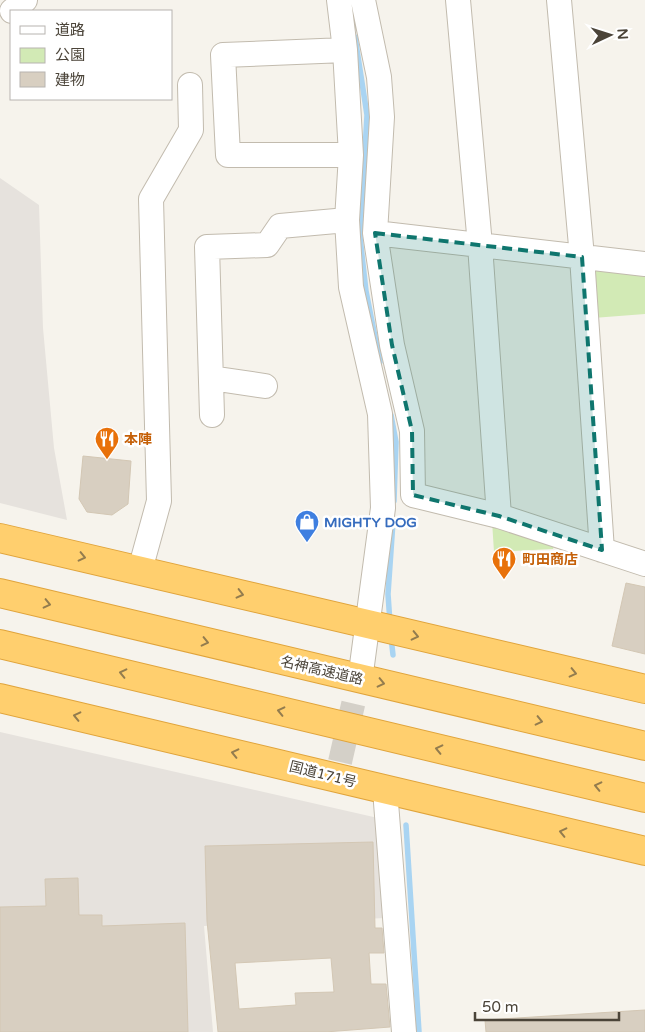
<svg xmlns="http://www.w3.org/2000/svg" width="645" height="1032" font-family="'Varela Round','Noto Sans JP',sans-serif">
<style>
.industrial{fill:#e6e2dd}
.green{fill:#d2eab5}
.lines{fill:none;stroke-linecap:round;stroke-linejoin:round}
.stream{stroke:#a9d4f2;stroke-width:5.5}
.building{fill:#d8cfc1;stroke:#d3c7b4;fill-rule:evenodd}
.minor-tunnel{stroke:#d4d0c8;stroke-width:24;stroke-dasharray:24 12;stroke-linecap:butt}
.minor-casing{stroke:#c2bbae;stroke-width:26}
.highway-casing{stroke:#e0a43c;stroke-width:30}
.minor{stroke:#fff;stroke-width:24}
.highway{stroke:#ffcf6e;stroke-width:28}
.oneway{stroke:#937c4e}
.marked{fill:#0f766e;fill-opacity:0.2;stroke:#0f766e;stroke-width:4;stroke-dasharray:10 6;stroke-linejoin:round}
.labels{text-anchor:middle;stroke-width:5;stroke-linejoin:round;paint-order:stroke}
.food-label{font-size:14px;font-weight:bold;fill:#c56008;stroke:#fff;text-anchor:start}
.shop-label{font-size:14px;font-weight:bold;fill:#366cbe;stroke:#fff;text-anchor:start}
.street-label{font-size:14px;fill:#4b4439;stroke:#fff}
</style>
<rect width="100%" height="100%" fill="#f6f3ec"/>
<path class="industrial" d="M0,178l39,27 4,123 11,120 13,72 -67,-17z
M0,732l378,86 8,100 -182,8 9,106h-213z"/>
<path class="green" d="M588,263l57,7v44l-52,4z
M492,521l64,19 -3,9 -59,3z"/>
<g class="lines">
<path class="stream" d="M355,37l12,78 -7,122 6,54 14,71
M391,415l5,27 -2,59
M390,623l-2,-29 5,-72
M391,637l2,18
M406,825l13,207"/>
</g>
<path class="building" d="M83,456l48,5 -3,43 -16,11 -25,-3 -8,-13z
M626,583l19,4v67l-33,-8z
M373,842l2,86h7l2,25h-15l2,31h15l4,43 -65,5h-107l-11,-111 -2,-75zM331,958l3,34 -39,1 1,12 -57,4 -4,-46z
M78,878l1,37h23v11l83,-3 3,109h-188v-125l46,-1 -1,-27z
M645,1010v22h-159l-1,-12z"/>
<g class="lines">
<path class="minor-tunnel" d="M340,762l22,-97"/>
<defs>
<path id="minor" d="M339,0l6,50 6,105 -4,65 4,67 29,127 3,94 -21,157
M363,0l16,77 3,40 -7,116 17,112 20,86 1,64 86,21 146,48
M458,0l22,245 19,271
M559,0l23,257 20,293
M12,11l13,-11
M345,50l-122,5 5,100h123
M375,233l270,31
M211,378l54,8
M212,415l-5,-168 60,-2 13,-19 67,-6
M140,570l19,-69 -8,-302 40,-69 -1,-45
M385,790l19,242"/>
<path id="highway" d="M0,538l645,151
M0,593l645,153
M0,644l645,154
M0,698l645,153"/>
</defs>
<use href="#minor" class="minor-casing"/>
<use href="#highway" class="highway-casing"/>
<use href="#minor" class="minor"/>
<use href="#highway" class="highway"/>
</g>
<defs><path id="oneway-chevron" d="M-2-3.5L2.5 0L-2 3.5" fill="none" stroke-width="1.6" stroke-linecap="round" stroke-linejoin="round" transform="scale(1.25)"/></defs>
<g class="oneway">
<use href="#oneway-chevron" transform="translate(82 557) rotate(13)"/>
<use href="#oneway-chevron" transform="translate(240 594) rotate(14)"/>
<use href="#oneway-chevron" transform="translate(47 604) rotate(13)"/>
<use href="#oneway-chevron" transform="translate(415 636) rotate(13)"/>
<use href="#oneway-chevron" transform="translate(205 642) rotate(13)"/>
<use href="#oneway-chevron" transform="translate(123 673) rotate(-167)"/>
<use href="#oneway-chevron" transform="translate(573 673) rotate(13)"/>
<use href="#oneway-chevron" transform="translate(381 683) rotate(13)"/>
<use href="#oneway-chevron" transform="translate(281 711) rotate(-167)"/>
<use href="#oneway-chevron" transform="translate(77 716) rotate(-167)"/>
<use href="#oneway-chevron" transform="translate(539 721) rotate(13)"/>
<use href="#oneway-chevron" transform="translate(439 749) rotate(-167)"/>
<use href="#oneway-chevron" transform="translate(235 753) rotate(-167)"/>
<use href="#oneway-chevron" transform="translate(598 786) rotate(-167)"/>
<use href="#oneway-chevron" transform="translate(563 832) rotate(-167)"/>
</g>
<path class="marked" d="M375,233l207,24 20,293 -103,-34 -86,-21 -1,-64 -20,-86z"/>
<defs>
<symbol id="restaurant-pin" viewBox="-11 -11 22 30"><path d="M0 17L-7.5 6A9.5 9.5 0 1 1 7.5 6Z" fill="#e8710a" stroke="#fff"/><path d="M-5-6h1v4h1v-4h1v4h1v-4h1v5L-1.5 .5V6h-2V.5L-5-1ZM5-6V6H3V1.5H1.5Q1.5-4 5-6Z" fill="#fff"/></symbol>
<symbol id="shop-pin" viewBox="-11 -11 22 30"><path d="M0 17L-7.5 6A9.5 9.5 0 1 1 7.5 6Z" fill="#3f7fe0" stroke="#fff"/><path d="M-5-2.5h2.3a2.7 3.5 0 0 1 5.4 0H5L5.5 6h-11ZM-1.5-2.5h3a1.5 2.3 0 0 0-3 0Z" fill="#fff"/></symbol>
</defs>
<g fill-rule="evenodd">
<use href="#restaurant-pin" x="93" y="425" width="28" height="38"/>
<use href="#shop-pin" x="293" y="508" width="28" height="38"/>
<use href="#restaurant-pin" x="490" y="545" width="28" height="38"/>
</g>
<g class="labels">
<g class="food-label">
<text x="124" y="444">本陣</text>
<text x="522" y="564">町田商店</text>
</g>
<g class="shop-label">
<text x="324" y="527">MIGHTY DOG</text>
</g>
<g class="street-label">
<text transform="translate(322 670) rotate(13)" y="5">名神高速道路</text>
<text transform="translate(323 774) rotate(14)" y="5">国道171号</text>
</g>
</g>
<rect x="10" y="10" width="162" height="90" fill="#ffffff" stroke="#b7b4b0"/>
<rect x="20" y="26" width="25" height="8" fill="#ffffff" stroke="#b7b4b0"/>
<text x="55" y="35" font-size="15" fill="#4b4439">道路</text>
<rect x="20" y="48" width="25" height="15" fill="#d2eab5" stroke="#b7b4b0"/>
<text x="55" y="60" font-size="15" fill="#4b4439">公園</text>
<rect x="20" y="72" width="25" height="15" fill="#d8cfc1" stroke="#b7b4b0"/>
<text x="55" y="85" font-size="15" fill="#4b4439">建物</text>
<g transform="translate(610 35) rotate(86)" stroke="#ffffff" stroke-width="4" paint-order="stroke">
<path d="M0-4L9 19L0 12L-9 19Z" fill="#4b4439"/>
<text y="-8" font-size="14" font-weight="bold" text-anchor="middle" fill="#4b4439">N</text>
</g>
<path d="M475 1012v8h144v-8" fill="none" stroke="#4b4439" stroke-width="2.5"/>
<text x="482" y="1012" font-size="15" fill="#4b4439" stroke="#ffffff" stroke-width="4" paint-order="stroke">50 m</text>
</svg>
